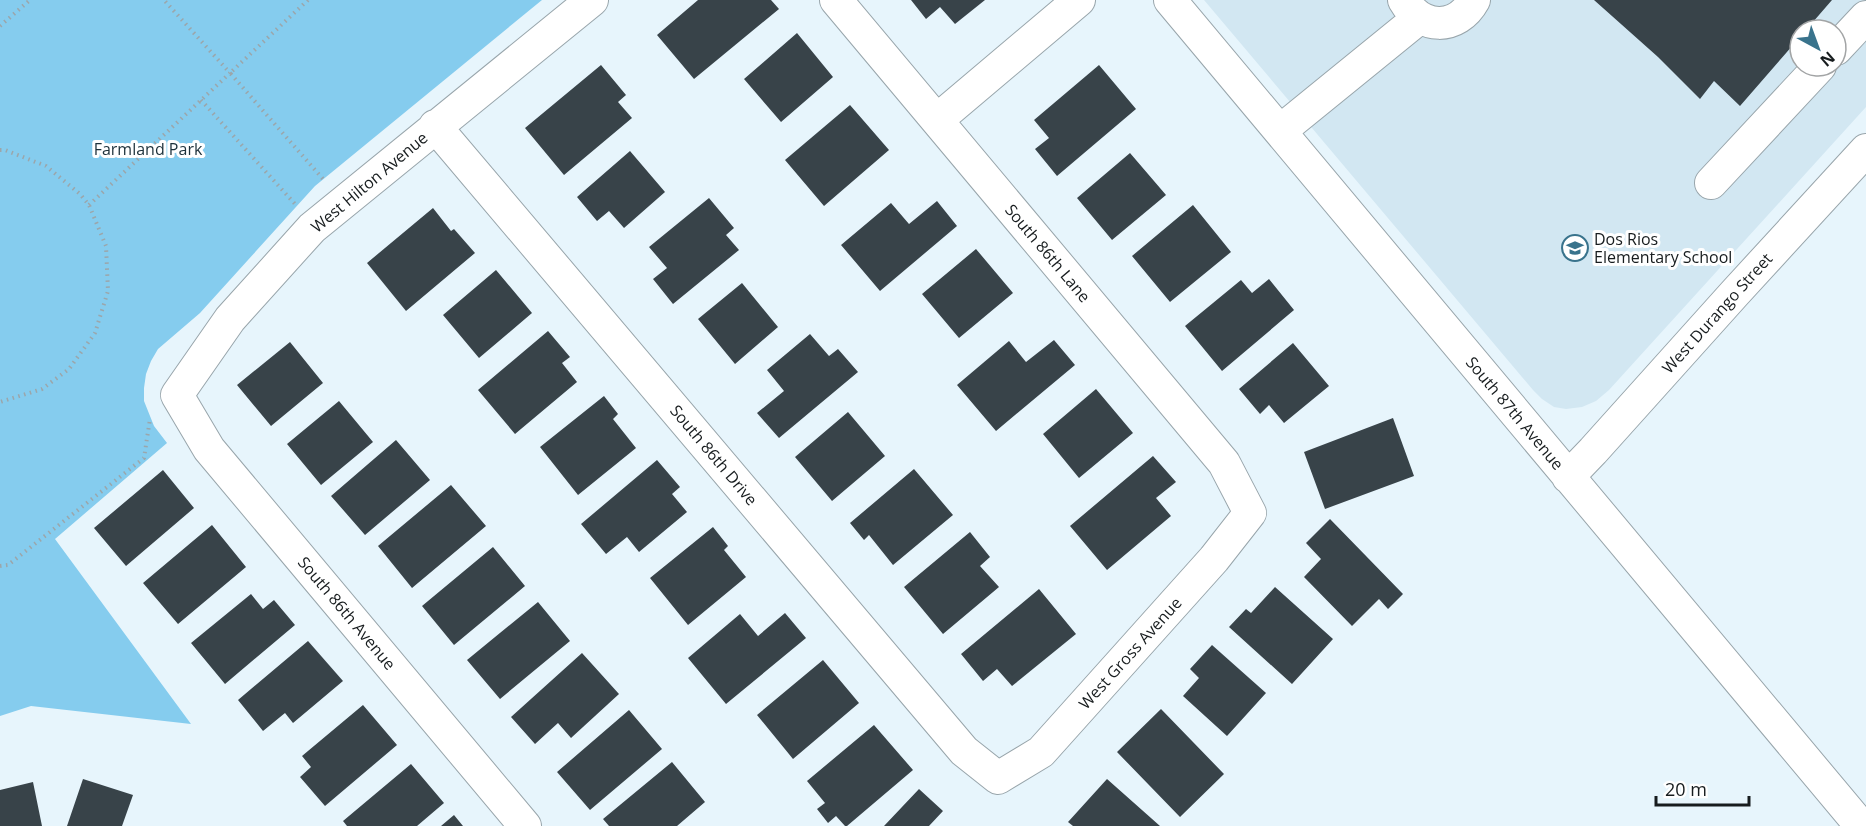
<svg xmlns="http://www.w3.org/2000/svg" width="1866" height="826" font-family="'Open Sans',sans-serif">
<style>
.built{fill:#d2e7f2;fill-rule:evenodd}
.green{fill:#85ccee}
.building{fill:#384349}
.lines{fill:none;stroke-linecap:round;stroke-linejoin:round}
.minor-casing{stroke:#98a5ab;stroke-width:34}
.path{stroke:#9ba6ab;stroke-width:4;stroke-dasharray:1.5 4.5;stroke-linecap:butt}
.minor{stroke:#fff;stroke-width:32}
.labels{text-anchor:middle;stroke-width:6;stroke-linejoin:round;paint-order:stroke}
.park-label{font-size:16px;fill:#1d313b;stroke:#fff}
.street-label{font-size:16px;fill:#171c1e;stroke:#fff}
.poi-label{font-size:16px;fill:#171c1e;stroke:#fff;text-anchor:start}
</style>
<rect width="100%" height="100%" fill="#e7f5fc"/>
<path class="built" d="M1204,0h662v107l-257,283 -13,11 -14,6 -16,2 -12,-2 -12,-8 -9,-9zM1800,30h36v36h-36z"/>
<path class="green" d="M0,0h542l-227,186 -115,127 -42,36 -7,12 -5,13 -2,14v13l10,25 13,17 -112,96 136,185 -160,-18 -31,10z"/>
<path class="building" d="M698,0h73l8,9 -85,70 -37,-44z
M911,0h74l-30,24 -15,-17 -14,12z
M1594,0h238l-26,30h-6v7l-60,69 -26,-25 -14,18 -42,-42z
M797,33l36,44 -52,45 -37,-43z
M601,65l25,30 -8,7 14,16 -68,57 -39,-47z
M1099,65l37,44 -79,67 -22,-27 14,-11 -15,-18z
M850,105l39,45 -65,56 -39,-46z
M630,151l35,41 -41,36 -15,-17 -12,10 -20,-24z
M1130,153l36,42 -54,45 -35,-42z
M709,198l25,30 -8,7 13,15 -66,54 -20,-25 14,-11 -18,-21z
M937,201l20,25 -77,65 -39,-46 50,-42 18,21z
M1193,205l38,47 -61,50 -38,-46z
M433,208l18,23 3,-2 21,24 -69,58 -39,-48z
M976,249l37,44 -54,45 -37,-44z
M496,270l36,43 -53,45 -36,-43z
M1269,279l25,31 -72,61 -37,-45 56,-46 11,13z
M742,283l36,44 -43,37 -37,-45z
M548,331l22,26 -8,6 15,19 -62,52 -37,-44z
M810,334l19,22 9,-7 20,23 -79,66 -22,-25 27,-22 -17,-21z
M1054,340l21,25 -79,66 -39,-46 52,-44 17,21z
M290,342l33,41 -52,43 -34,-41z
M1293,343l36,43 -45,37 -15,-18 -9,9 -21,-25z
M1096,389l37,44 -54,45 -36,-44z
M604,396l14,18 -5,5 23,29 -58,47 -38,-48z
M339,401l34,41 -52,43 -34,-41z
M848,412l37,44 -53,45 -37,-44z
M1393,418l21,58 -89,33 -21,-57z
M396,440l34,40 -65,55 -34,-39z
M1153,456l23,26 -20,16 15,18 -64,54 -37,-44z
M657,460l23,27 -8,7 15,18 -48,40 -12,-15 -21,17 -25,-30z
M914,469l39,46 -60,50 -24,-30 -5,5 -14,-17z
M163,470l31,38 -68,58 -32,-38z
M451,485l35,41 -74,62 -34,-42z
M1330,519l73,75 -15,15 -9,-10 -27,27 -48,-49 17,-18 -15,-16z
M212,525l34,42 -68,57 -35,-41z
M713,527l15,19 -4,4 22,27 -58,48 -38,-47z
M970,532l20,25 -10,9 19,21 -56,47 -39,-47z
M493,547l32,39 -71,59 -32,-39z
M1275,587l58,52 -41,45 -63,-57 17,-18 5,4z
M1039,589l37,45 -64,52 -15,-17 -14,12 -22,-27z
M251,594l12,15 11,-9 21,25 -70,59 -34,-41z
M538,602l32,39 -70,58 -33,-39z
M785,613l21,25 -80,66 -38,-46 52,-44 18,22z
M308,641l35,40 -50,42 -8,-10 -22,18 -25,-31z
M1212,645l54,48 -39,43 -44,-40 16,-18 -9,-9z
M582,653l37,41 -48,44 -13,-15 -23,21 -24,-27z
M823,660l36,43 -66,56 -36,-44z
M363,705l34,40 -72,61 -25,-29 11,-10 -9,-11z
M1161,709l63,65 -44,43 -63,-65z
M629,710l33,39 -72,61 -33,-38z
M874,725l39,45 -66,56h-2l-9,-10 -8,7 -11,-14 8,-6 -18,-22z
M672,762l33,40 -28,24h-68l-6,-7z
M411,764l33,39 -27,23h-70l-4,-5z
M83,779l50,16 -11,31h-55z
M1107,779l53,47h-87l-5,-4z
M33,782l9,44h-42v-36z
M919,789l24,22 -14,15h-45z
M454,815l9,11h-22z"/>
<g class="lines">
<defs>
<path id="minor" d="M1170,0l691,826
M1404,0c17,30 53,31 70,0
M1836,49l30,-32
M937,120l142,-120
M435,126l529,625 34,27 43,-26 173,-193 36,-46 -26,-50 -388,-463
M1280,131l139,-113
M1711,183l109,-117
M1568,477l25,-26 141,-157 132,-144
M525,826l-316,-377 -32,-54 53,-76 82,-91 280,-228"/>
</defs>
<use href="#minor" class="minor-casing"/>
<path class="path" d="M308,0l-78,73 93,106
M0,26l30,-26
M201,100l94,104
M0,150h5l41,16 34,28 9,11 17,41 2,45 -13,42 -26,36 -27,20 -42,13
M89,205l141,-132 -66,-73
M0,566l8,-1 136,-107 6,-39"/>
<use href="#minor" class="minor"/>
</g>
<defs>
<symbol id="school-ring" viewBox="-11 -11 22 22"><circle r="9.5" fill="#fff" stroke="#39738c" stroke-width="1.5"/><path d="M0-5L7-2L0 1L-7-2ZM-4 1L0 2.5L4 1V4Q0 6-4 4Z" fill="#39738c"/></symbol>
</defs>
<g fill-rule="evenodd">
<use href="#school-ring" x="1560" y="233" width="30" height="30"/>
</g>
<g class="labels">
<g class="park-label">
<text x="148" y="155">Farmland Park</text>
</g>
<g class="street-label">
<text transform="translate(369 182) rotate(-40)" y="6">West Hilton Avenue</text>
<text transform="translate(1048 253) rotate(50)" y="6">South 86th Lane</text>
<text transform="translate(1717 313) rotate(-48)" y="6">West Durango Street</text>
<text transform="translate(1515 413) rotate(50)" y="6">South 87th Avenue</text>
<text transform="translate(714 455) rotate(50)" y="6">South 86th Drive</text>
<text transform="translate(347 613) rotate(50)" y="6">South 86th Avenue</text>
<text transform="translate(1130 653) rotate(-48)" y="6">West Gross Avenue</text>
</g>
<g class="poi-label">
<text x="1594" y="245">Dos Rios<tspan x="1594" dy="18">Elementary School</tspan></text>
</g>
</g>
<g transform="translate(1818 48) rotate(139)"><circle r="28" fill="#ffffff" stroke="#a2a4a5" stroke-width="1.5"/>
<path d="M0-4.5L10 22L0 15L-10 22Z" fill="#39738c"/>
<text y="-9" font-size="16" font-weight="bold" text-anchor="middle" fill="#171c1e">N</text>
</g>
<path d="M1656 796v9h93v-9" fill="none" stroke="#171c1e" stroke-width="3"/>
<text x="1665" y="796" font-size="18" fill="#171c1e" stroke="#ffffff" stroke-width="4.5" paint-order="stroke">20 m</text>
</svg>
